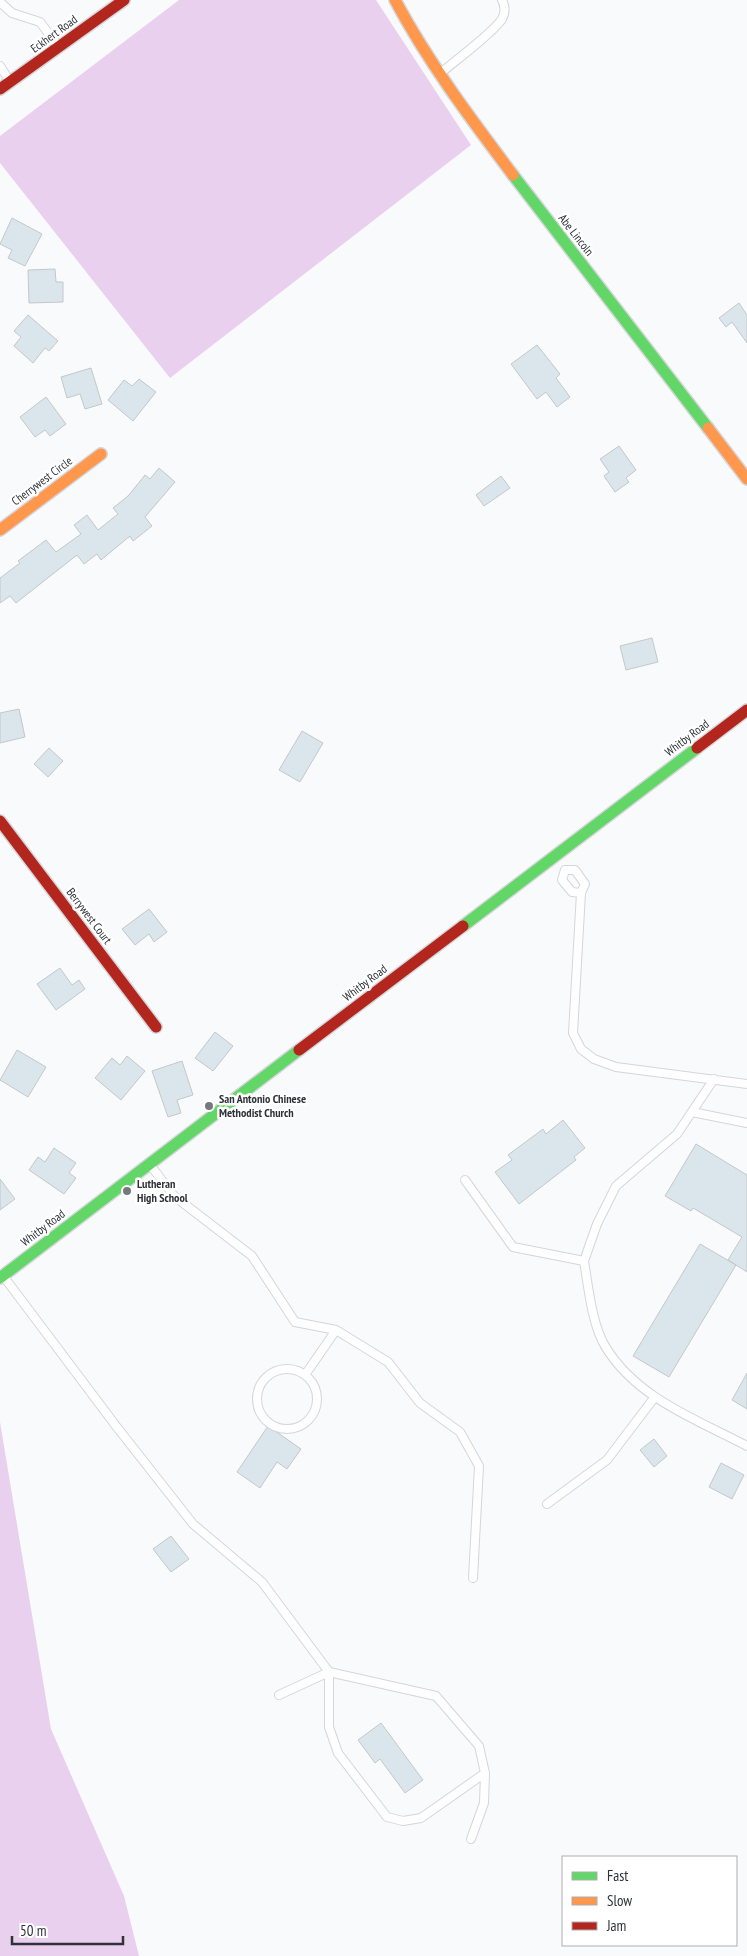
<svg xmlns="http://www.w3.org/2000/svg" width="747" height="1956" font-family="'PT Sans Narrow',sans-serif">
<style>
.forest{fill:#ead0ef}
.building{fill:#dae5ec;stroke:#c4c8ca}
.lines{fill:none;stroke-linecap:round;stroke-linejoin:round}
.lane-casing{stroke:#d4d6db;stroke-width:10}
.fast-casing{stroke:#d4d6db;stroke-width:14}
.slow-casing{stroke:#d4d6db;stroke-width:14}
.jam-casing{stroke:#d4d6db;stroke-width:14}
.lane{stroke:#fefeff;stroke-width:8}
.fast{stroke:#63d668;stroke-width:11}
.slow{stroke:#ff974d;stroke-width:11}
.jam{stroke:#b3261e;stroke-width:11}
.poi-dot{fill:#76787d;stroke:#fff;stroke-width:2}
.labels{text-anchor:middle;stroke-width:5;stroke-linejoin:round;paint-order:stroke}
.street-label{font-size:12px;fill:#2f3238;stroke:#fff}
.poi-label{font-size:12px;font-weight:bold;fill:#2f3238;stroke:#fff;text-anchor:start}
</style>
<rect width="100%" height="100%" fill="#f9fafc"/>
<path class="forest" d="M179,0h197l95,145 -301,233 -170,-215v-27z
M0,1422l51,307 73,167 15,60h-139z"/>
<path class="building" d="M12,218l30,16 -17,32 -17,-8 4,-8 -12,-6z
M55,269l1,13h7v20l-34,1 -1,-33z
M739,303l8,12v28l-15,-21 -6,5 -7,-9z
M28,315l30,26 -9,10 -4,-3 -12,15 -19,-17 7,-9 -7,-6z
M537,345l23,29 -4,4 14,19 -13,10 -11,-15 -9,7 -26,-35z
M91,368l11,36 -17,5 -5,-15 -13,4 -6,-21z
M139,379l17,13 -23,29 -25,-21 16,-20 8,6z
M46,397l20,27 -16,12 -5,-6 -10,7 -15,-20z
M619,446l17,24 -10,8 3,4 -14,10 -11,-16 5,-4 -9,-13z
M159,468l16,14 -30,35 7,9 -19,15 -3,-5 -29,24 -4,-6 -13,10 -7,-9 -61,48 -6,-7 -10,7v-25l20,-15 -2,-2 28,-21 10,12 25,-18 -7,-9 13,-10 11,15 20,-16 -5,-6 15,-12 17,-21 5,4z
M501,476l9,12 -26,18 -8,-11z
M652,638l6,24 -32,8 -6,-24z
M19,709l6,28 -25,6v-30z
M302,731l21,12 -23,39 -21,-12z
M49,748l14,13 -15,16 -14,-13z
M149,909l18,23 -13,10 -5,-8 -14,11 -13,-16z
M60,968l12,17 7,-5 6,9 -29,21 -19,-26z
M215,1032l18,14 -20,25 -18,-13z
M17,1050l29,17 -18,30 -28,-17z
M127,1056l18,15 -24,29 -26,-22 17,-20 8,7z
M182,1061l11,34 -16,5 4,13 -13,4 -16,-46z
M563,1120l22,28 -11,9 2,3 -57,44 -24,-32 17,-12 -4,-5 35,-26 3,5z
M696,1144l51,31v97l-19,-12 14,-23 -49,-29 -2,3 -26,-15z
M54,1148l22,15 -7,10 7,5 -12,16 -35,-24 9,-13 7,5z
M0,1179l15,20 -15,11z
M700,1244l36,21 -67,112 -36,-21z
M747,1373v36l-15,-9z
M268,1426l33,23 -14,20 -10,-7 -17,26 -23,-16z
M654,1439l13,17 -13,11 -14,-17z
M721,1463l23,12 -12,24 -23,-12z
M171,1536l18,23 -18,13 -18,-23z
M381,1723l42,57 -18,13 -25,-34 -5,4 -17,-23z"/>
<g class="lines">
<defs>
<path id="lane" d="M0,2l12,11 28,9 18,24
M0,66l9,14
M442,72c14,-12 51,-39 60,-53 4,-7 3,-13 0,-19
M565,870h10l10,14 -4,9 -8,140 8,16 13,10 22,8 131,17
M565,870l-3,10 10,12 9,1
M692,1112l55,11
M151,1166l23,30 78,60 43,66 41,8 52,32 32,41 40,29 19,34 -6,112
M465,1180l48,67 71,14c4,24 8,64 21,85 31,52 91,73 142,100
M584,1261l13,-37 19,-38 61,-52 37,-55
M4,1277l112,149 77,98 69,58 67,90v55l9,26 49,64 16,4 18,-3 64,-45
M257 1399a30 30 0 1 1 60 0a30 30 0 1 1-60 0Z
M305,1375l31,-45
M547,1504l60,-44 47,-62
M279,1695l50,-23 107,24 43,50 6,27 -1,30 -13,36"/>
<path id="fast" d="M513,175l195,253
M463,926l234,-178
M0,1278l299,-228"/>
<path id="slow" d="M395,0c33,62 76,119 118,175
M708,428l39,51
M0,530l101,-76"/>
<path id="jam" d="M0,89l124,-89
M697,748l50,-38
M0,821l156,206
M299,1050l164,-124"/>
</defs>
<use href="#lane" class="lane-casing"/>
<use href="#fast" class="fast-casing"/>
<use href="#slow" class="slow-casing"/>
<use href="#jam" class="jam-casing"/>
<use href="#lane" class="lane"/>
<use href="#fast" class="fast"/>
<use href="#slow" class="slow"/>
<use href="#jam" class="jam"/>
</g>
<g class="poi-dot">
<circle cx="209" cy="1106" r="5"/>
<circle cx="127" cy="1191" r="5"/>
</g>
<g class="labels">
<g class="street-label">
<text transform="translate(54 34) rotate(-36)" y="4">Eckhert Road</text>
<text transform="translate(576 235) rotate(52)" y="4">Abe Lincoln</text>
<text transform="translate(42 481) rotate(-37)" y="4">Cherrywest Circle</text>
<text transform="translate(687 738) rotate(-37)" y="4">Whitby Road</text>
<text transform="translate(89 916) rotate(53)" y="4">Berrywest Court</text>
<text transform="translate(365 983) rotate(-37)" y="4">Whitby Road</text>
<text transform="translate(43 1228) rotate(-37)" y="4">Whitby Road</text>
</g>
<g class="poi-label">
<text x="219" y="1103">San Antonio Chinese<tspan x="219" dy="14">Methodist Church</tspan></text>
<text x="137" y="1188">Lutheran<tspan x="137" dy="14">High School</tspan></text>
</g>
</g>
<rect x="562" y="1856" width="175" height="90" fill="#ffffff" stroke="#acadaf"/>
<rect x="572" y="1872" width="25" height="8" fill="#63d668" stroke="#acadaf"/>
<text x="607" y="1881" font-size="15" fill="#2f3238">Fast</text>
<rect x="572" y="1897" width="25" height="8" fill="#ff974d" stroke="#acadaf"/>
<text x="607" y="1906" font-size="15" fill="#2f3238">Slow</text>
<rect x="572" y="1922" width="25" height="8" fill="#b3261e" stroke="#acadaf"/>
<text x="607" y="1931" font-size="15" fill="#2f3238">Jam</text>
<path d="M12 1936v8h111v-8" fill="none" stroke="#2f3238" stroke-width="2.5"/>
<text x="20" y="1936" font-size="15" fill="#2f3238" stroke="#ffffff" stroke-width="4" paint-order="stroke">50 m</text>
</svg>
